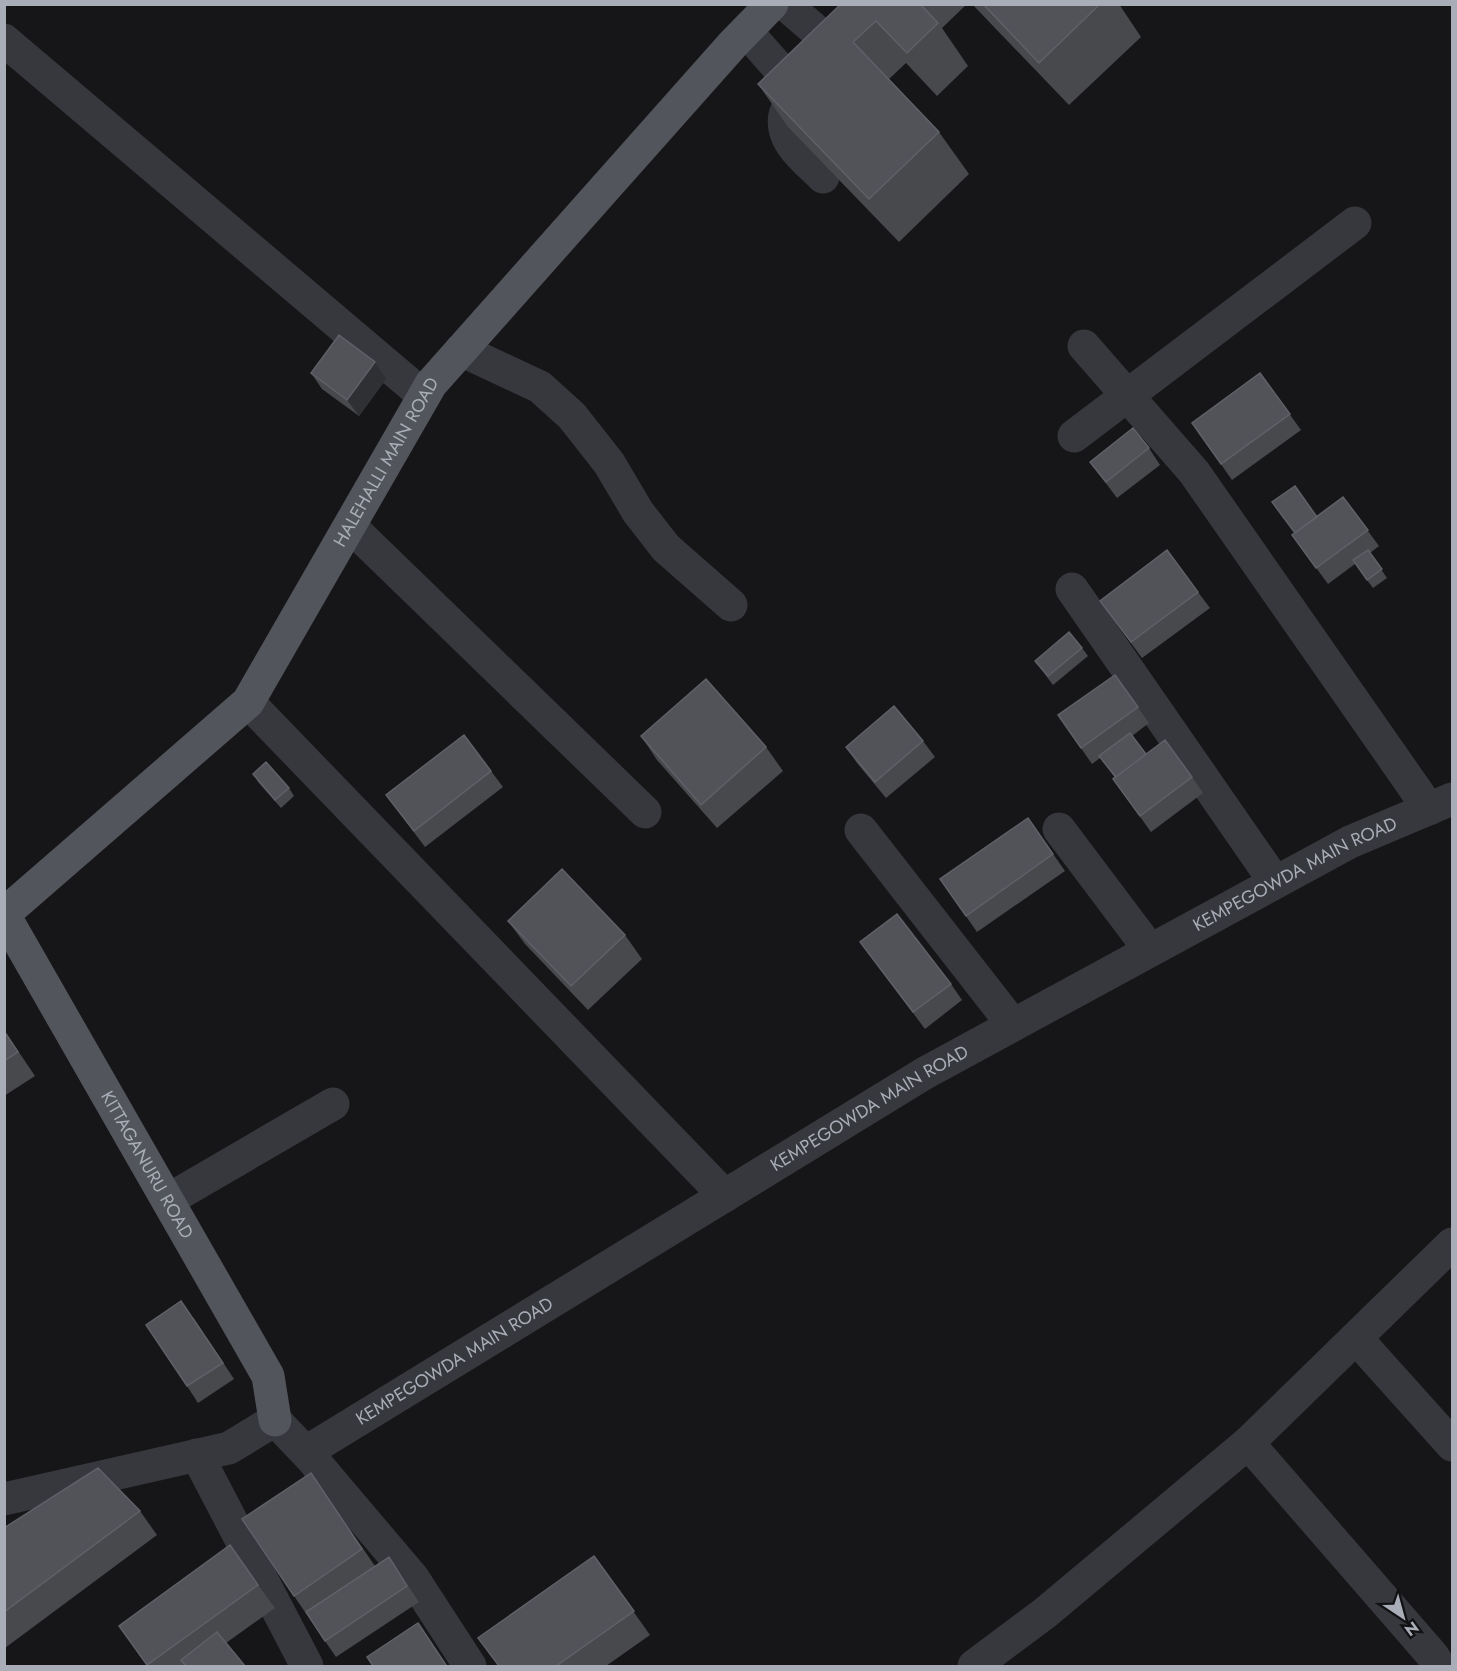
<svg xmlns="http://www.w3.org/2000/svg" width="1457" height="1671" font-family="Jost,sans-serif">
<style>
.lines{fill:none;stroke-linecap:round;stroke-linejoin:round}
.minor{stroke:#37383d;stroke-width:33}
.major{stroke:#53555c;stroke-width:33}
.wall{fill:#47494d}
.shaded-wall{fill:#2f3033}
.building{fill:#525359;stroke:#5f6168;stroke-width:1.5}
.labels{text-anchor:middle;stroke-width:4.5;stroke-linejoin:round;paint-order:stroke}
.street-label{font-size:18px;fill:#a8adb8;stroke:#111113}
</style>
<rect width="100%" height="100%" fill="#161618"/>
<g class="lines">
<g class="minor">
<path d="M785,4l44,38h12l41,-38"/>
<path d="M746,31l52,59c-4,8 -11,17 -13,25 -6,26 22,46 38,62"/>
<path d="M4,40l420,356"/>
<path d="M1084,346l110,126 235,337"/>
<path d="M461,350l79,37 32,29 37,47 29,49 28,36 65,57"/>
<path d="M1074,436l281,-213"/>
<path d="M350,526l295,286"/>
<path d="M1072,589l203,293"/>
<path d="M248,702l477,494"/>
<path d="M1059,829l91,121"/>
<path d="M861,830l152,195"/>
<path d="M168,1200l165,-96"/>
<path d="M1356,1338l96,107"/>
<path d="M1248,1443l185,213 6,10"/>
<path id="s1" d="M306,1452l619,-379 425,-231 102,-43"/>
<path d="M197,1455l110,211"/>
<path d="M4,1499l225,-51 46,-28 38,40 100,118 57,88"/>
<path d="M974,1666l71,-53 203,-170 204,-199"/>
</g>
<g class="major">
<path id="s2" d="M4,914l244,-212 183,-318 302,-340 39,-40"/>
<path id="s3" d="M4,915l264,461 7,44"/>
</g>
</g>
<path class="wall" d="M841,4h126l-25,24 26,38 -31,30 -31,-33 -17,16 50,53 30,42 -70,68 -111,-115 -30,-43z
M972,4h147l22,33 -72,68z
M311,373l75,6 -27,37 -37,-27z
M1260,373l41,57 -69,50 -40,-57z
M1149,448l11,17 -43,33 -27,-36z
M1343,497l36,49 -9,7 17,25 -14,10 -18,-24 -27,20 -36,-49z
M1198,592l12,16 -68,50 -42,-57z
M1082,648l6,8 -35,29 -18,-24z
M1115,675l34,48 -17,13 14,18 46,23 11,16 -52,39 -38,-53 2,-1 -15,-20 -8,6 -34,-49z
M641,736l125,11 17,24 -66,57 -60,-68z
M923,741l12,16 -49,41 -29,-35 -11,-16z
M491,771l12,16 -78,60 -39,-52z
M253,774l36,14 5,8 -13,12 -23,-26z
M1028,818l37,53 -88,61 -37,-53z
M508,921l117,14 17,24 -54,51 -63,-66z
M860,942l91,42 11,16 -37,29z
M4,1030l31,46 -31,20z
M193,1317l41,62 -36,24 -11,-17z
M311,1473l64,93 14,-9 30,45 -83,55 -42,-61z
M140,1511l17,24 -152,113 -1,-120z
M594,1556l56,79 -44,31h-108z
M258,1585l17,23 -49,35 19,23h-97l-29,-40z"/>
<path class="shaded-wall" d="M375,362l11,17 -27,37 -12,-16z"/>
<path class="building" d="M841,4h79l18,19 -31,30 -31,-32 -23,21 86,90 -70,67 -111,-115z
M983,4h117l-61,59z
M339,335l36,27 -28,38 -36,-27z
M1260,373l30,41 -69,50 -29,-41z
M1133,428l16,20 -43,34 -16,-20z
M1295,486l22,31 -22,16 -23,-31z
M1343,497l25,33 -52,38 -24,-33z
M1167,550l31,42 -67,50 -31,-41z
M1368,550l14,19 -15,11 -14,-20z
M1069,632l13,16 -34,28 -13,-15z
M1115,675l23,32 -57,41 -23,-33z
M706,679l60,68 -65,58 -60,-69z
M894,706l29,35 -48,41 -29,-35z
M1130,733l16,21 -30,23 -17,-21z
M464,735l27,36 -77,60 -28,-36z
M1165,740l27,37 -52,39 -27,-37z
M266,762l23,26 -14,12 -22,-26z
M1028,818l25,36 -87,62 -26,-37z
M562,869l63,66 -54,51 -63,-65z
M897,914l54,70 -38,28 -53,-70z
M4,1031l14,21 -14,9z
M181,1301l42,62 -36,23 -41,-61z
M98,1468l42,43 -136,101v-84z
M311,1473l51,76 -68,47 -52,-77z
M230,1545l28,40 -111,80 -28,-39z
M594,1556l40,55 -78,55h-57l-21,-28z
M389,1557l18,29 -82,55 -19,-29z
M418,1623l28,42 -2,1h-71l-6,-9z
M217,1632l28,34h-59l-5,-6z"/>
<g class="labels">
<g class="street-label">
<text dy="6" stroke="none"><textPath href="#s2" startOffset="600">HALEHALLI MAIN ROAD</textPath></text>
<text dy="6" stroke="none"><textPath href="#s1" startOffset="1146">KEMPEGOWDA MAIN ROAD</textPath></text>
<text dy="6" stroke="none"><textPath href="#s1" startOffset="660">KEMPEGOWDA MAIN ROAD</textPath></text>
<text dy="6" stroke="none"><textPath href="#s3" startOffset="288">KITTAGANURU ROAD</textPath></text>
<text dy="6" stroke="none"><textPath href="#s1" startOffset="174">KEMPEGOWDA MAIN ROAD</textPath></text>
</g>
</g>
<rect width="1457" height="1671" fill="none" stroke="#a8adb8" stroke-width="12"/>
<g transform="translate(1403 1617) rotate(144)" stroke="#111113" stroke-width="4.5" paint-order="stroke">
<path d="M0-4.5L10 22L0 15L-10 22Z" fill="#a8adb8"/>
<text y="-9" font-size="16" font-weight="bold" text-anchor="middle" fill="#a8adb8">N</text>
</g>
</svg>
